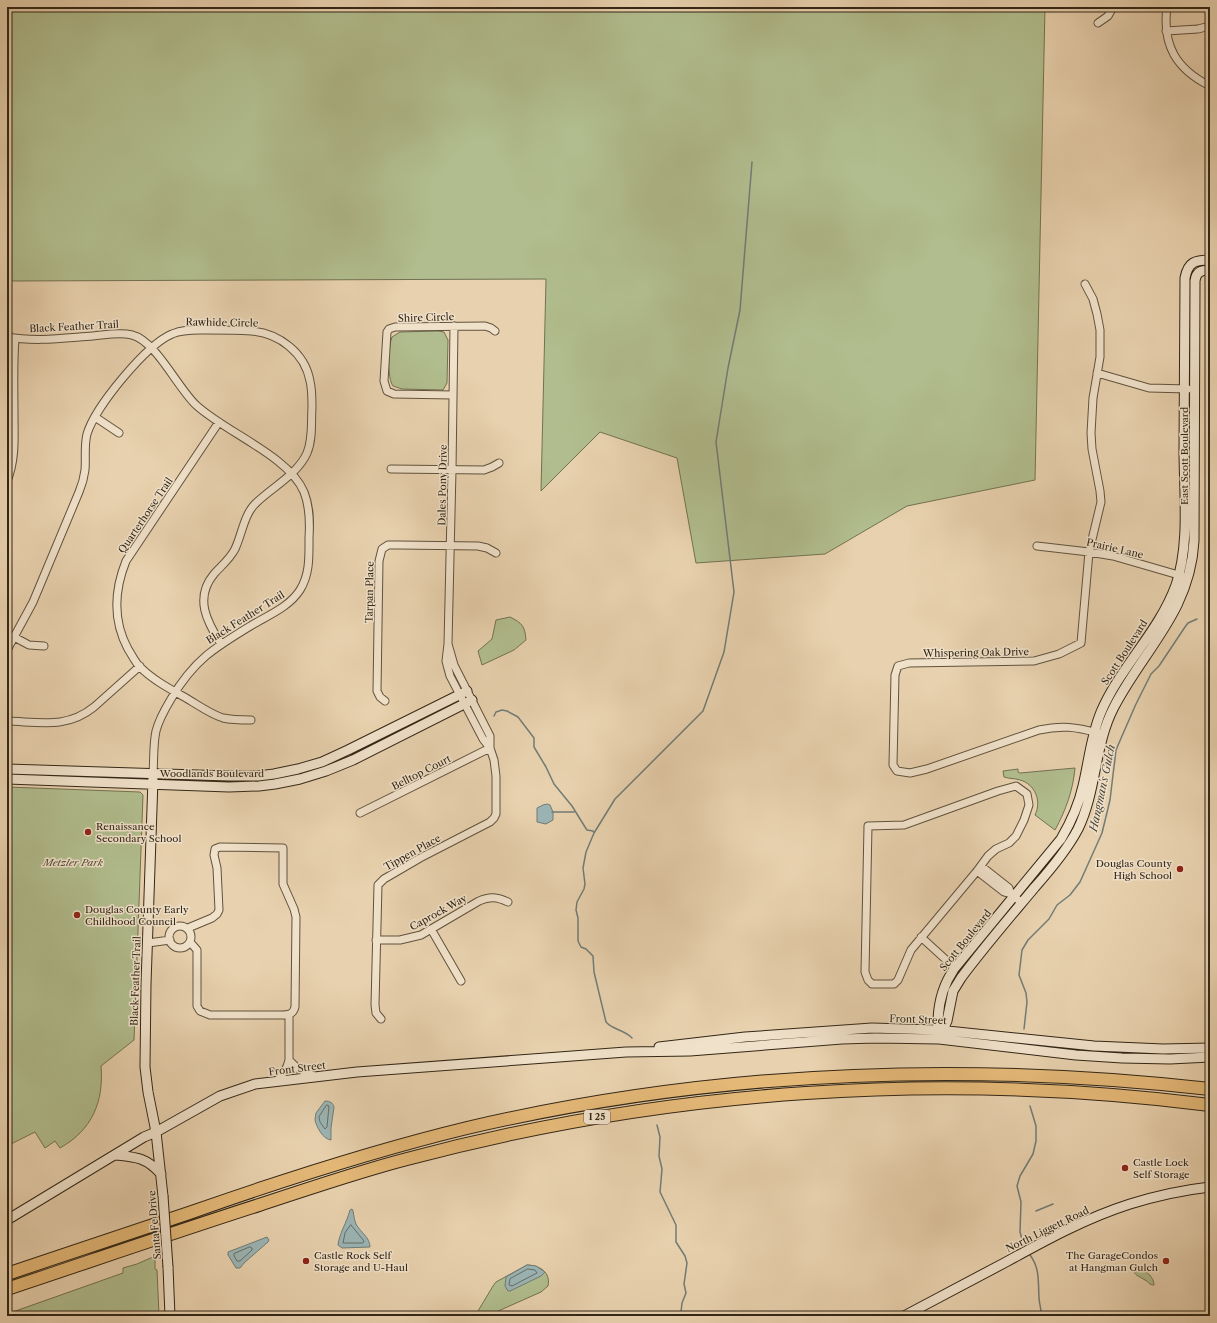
<svg xmlns="http://www.w3.org/2000/svg" width="1217" height="1323" font-family="'Libre Caslon Text',serif">
<style>
.green{fill:#b1bd8e;stroke:#727252}
.water{fill:#9bb5b5;stroke:#717c76}
.lines{fill:none;stroke-linecap:round;stroke-linejoin:round}
.shore{stroke:#676e66;stroke-width:1}
.stream{stroke:#717c76;stroke-width:1.5}
.street-casing{stroke:#60523d;stroke-width:9}
.secondary-casing{stroke:#332717;stroke-width:11}
.highway-casing{stroke:#332717;stroke-width:14}
.street{stroke:#f0e1ca;stroke-width:7}
.secondary{stroke:#f0e1ca;stroke-width:9}
.highway{stroke:#e4b877;stroke-width:12}
.secondary-bridge-casing{stroke:#332717;stroke-width:11;stroke-linecap:butt}
.secondary-bridge{stroke:#f0e1ca;stroke-width:9}
.poi-dot{fill:#8f2418;stroke:#f0e1ca;stroke-width:1.5}
.labels{text-anchor:middle;stroke-width:3;stroke-linejoin:round;paint-order:stroke}
.shield{fill:#f0e1ca;stroke:#6c5f4d;stroke-width:1}
.shield-label{font-size:9px;font-weight:bold;fill:#332717}
.street-label{font-size:10px;fill:#332717;stroke:#f0e1ca}
.poi-label{font-size:10px;fill:#332717;stroke:#f0e1ca;text-anchor:start}
.park-label{font-size:10px;font-style:italic;fill:#524c35;stroke:#f0e1ca}
.water-label{font-size:11px;font-style:italic;fill:#4d4a3e;stroke:#f0e1ca}
</style>
<rect width="100%" height="100%" fill="#e8d1ae"/>
<filter id="stains"><feTurbulence type="fractalNoise" baseFrequency=".005" numOctaves="4"/><feColorMatrix values="0 0 0 0 .2 0 0 0 0 .09 0 0 0 0 .02 0 0 0 .5 -.17"/></filter>
<radialGradient id="worn" r=".72"><stop offset=".6" stop-color="#630" stop-opacity="0"/><stop offset="1" stop-color="#630" stop-opacity=".3"/></radialGradient>
<path class="green" d="M7,7h1038l-10,473 -128,26 -82,48 -129,9 -19,-105 -77,-26 -59,59 5,-212 -539,2z
M438,331l6,1 4,8 -1,43 -4,7 -41,-1 -9,-3c-6,-8 -5,-39 -1,-49l8,-5z
M510,617c12,6 15,9 16,23l-12,10 -32,15 -4,-14 14,-12 4,-19z
M1075,768c-2,22 -9,42 -20,62l-20,-15c7,-14 0,-31 -15,-35 -6,-2 -10,-1 -16,-3l-1,-6 15,-2v3l2,1z
M7,787l133,5 3,3 -9,245 -33,26c3,36 -9,64 -41,82l-5,-7 -10,7 -10,-16 -28,14z
M155,1256v13l2,1 2,46h-152v-2l116,-41v-5l14,-4z
M527,1265c12,0 24,7 21,21l-7,6 -54,24h-9v-5l15,-25 3,-4z
M1133,1268h3l4,3c7,-1 14,7 14,14 -5,0 -5,-3 -9,-5 -6,-4 -11,-4 -12,-12z"/>
<path class="water" d="M547,804l3,1 3,7v8l-7,4 -9,-2v-14l6,-3z
M325,1101c5,0 8,2 9,6l-3,21v12c-8,-1 -14,-12 -16,-20l1,-7z
M352,1209l1,2c1,4 1,9 3,13 4,8 14,13 14,23l-28,1 -4,-3c1,-11 9,-23 12,-35z
M267,1237l2,3 -1,2 -24,21 -4,5h-4l-8,-13v-3z
M527,1265l9,1 9,6 -4,4 -31,15h-2l-3,-5 1,-9z"/>
<g class="lines">
<path class="shore" d="M327,1105l2,1 -2,21 -2,2 -5,-7 -1,-5z
M351,1225l13,16 -1,2h-20l2,-10z
M250,1247l2,1v2l-12,11h-3l-3,-5v-2z
M528,1269l7,1 2,3 -25,13 -3,-1 1,-6z"/>
<path class="stream" d="M494,716l2,-4 6,-2 5,1 11,6 16,21v9l12,20 8,17 18,22 13,21 2,3 6,1 1,2 -8,19 -3,16 2,16 -1,5 -7,13 -1,8 2,8v23l3,6 5,2 7,7 1,16 12,50c7,8 19,8 26,16
M552,812h22
M594,833l21,-34 88,-88 21,-59 10,-60 -18,-150 12,-74 12,-58 12,-148
M1024,1029l3,-27 -1,-9 -7,-18 3,-25 6,-10 21,-21 8,-14 13,-10 10,-13 22,-49 8,-33 6,-50 6,-14 14,-32 15,-30 8,-8 26,-39 3,-4 9,-4
M657,1125l3,12 -1,19 3,13 -2,23 16,33v17l9,14 2,7 -3,21 2,9 -4,10 -1,9 -1,4
M1036,1211l17,-7
M1026,1246l-4,-7 -2,-7 1,-30 -4,-16 3,-10 13,-22 3,-13v-15l-6,-20
M1030,1255c10,13 8,27 9,42 0,7 3,13 2,19"/>
<defs>
<path id="street" d="M1167,7c-5,38 9,62 43,79
M1098,23l10,-7 5,-9
M1166,31l32,-2 12,-3
M1085,284l8,15 4,15 3,16v27l-7,41 -2,35 1,16 8,42 1,11 -12,50 -8,91 -22,11 -25,7 -125,2 -11,3 -3,9 -2,90 4,6 13,2 17,-4 112,-39c23,-5 37,-3 59,3
M454,326l-2,144 -4,174 -2,17 4,15 33,63 7,9
M7,337c29,5 57,1 86,-1 12,-1 26,-4 39,-1 24,6 45,52 64,70 29,27 93,51 108,87 6,15 6,30 5,46 0,18 1,36 -9,52 -11,17 -31,25 -48,35 -38,23 -58,35 -81,74 -6,10 -12,20 -15,32 -3,14 -2,29 -3,43
M1097,373l52,15 39,1
M453,395l-59,-1 -7,-3 -3,-10 3,-49 2,-3 6,-2 90,-1 6,2 4,3
M95,417l24,16
M219,422l-93,139c-12,30 -13,60 2,88 4,6 7,13 12,18 13,13 30,22 46,31 12,7 24,16 37,20 9,2 19,2 28,2
M391,469l93,1 8,-3 7,-4
M7,481c9,-22 7,-44 7,-68 0,-25 -1,-49 1,-74
M1037,546l52,6 24,4 69,20
M14,637l15,8 15,1
M7,650l26,-48 46,-110c3,-7 5,-14 6,-22 1,-12 -1,-24 2,-36 8,-27 59,-89 85,-100 11,-5 24,-4 36,-4 14,0 29,0 43,1 28,2 54,22 59,50 2,8 2,17 2,26 -1,15 1,32 -5,46 -9,21 -36,35 -52,51 -11,11 -13,30 -20,45 -5,10 -14,17 -21,25 -20,24 -7,48 7,70
M385,701l-5,-4 -3,-6 2,-130 3,-12 6,-4h10l80,1 9,2 9,5
M7,721c33,1 60,8 87,-14l46,-41
M1016,786l11,8 2,11 -5,15 -8,16 -7,7 -13,6 -8,7 -11,15 -66,79 -13,30 -4,4h-22l-4,-4 -3,-8 3,-146 36,-1 94,-34z
M360,813l130,-65
M981,866l28,22 2,6
M977,871l27,21 7,2 11,9
M169 937a11 11 0 1 1 22 0a11 11 0 1 1-22 0Z
M188,928l24,-10 5,-4 2,-4 -2,-42 -3,-13 1,-6 5,-2 63,1v36l11,25 2,8 -1,90c-2,8 -7,8 -14,8h-71l-10,-4 -3,-5v-56l-7,-8
M431,929l30,52
M921,937l34,31
M376,940h24l21,-5 58,-34c11,-5 18,-4 29,1
M148,943l22,-3
M381,1019l-5,-6 -1,-8 3,-120 6,-6 36,-21 70,-36 4,-4 2,-4v-38l-2,-16 -4,-12v-12l-36,-71 -6,-21
M289,1060l8,8 17,8
M277,1081c6,-7 10,-12 12,-21v-45"/>
<path id="secondary" d="M7,769l222,7h29l16,-2 24,-5 24,-7 26,-12 119,-59
M7,779l222,8 30,-1 16,-2 25,-5 26,-8 27,-11 119,-60
M153,779l-7,205 -1,83 3,25 8,40 7,64
M939,1038l8,-17 6,-30 8,-13c23,-31 49,-61 74,-91 16,-18 32,-37 43,-58 19,-39 16,-84 36,-122 30,-58 76,-95 80,-166l1,-260c1,-9 6,-11 15,-11
M939,1039c-3,-25 0,-48 15,-70l107,-130c10,-17 18,-35 22,-53 6,-25 8,-50 18,-74 19,-45 58,-80 75,-127 14,-41 8,-92 8,-135 0,-57 1,-115 1,-172 3,-16 10,-18 25,-18
M659,1047l86,-10 127,-9 66,2 156,16 69,3 47,-1
M115,1155c20,2 31,2 46,19
M7,1220l137,-83 12,-5 64,-36 35,-12 102,-12 202,-15 67,-5 64,-1 152,-12 34,-1 63,1 137,16 46,3 48,1 40,-2
M168,1267l2,49
M904,1316c34,-18 68,-36 102,-54 40,-22 80,-44 124,-58 26,-8 53,-14 80,-17"/>
<path id="highway" d="M7,1274c61,-21 121,-40 182,-61 91,-32 183,-62 278,-85 244,-57 494,-67 743,-39
M7,1289c84,-28 168,-57 252,-84 49,-16 98,-33 148,-46 262,-70 534,-88 803,-54"/>
</defs>
<use href="#street" class="street-casing"/>
<use href="#secondary" class="secondary-casing"/>
<use href="#highway" class="highway-casing"/>
<use href="#street" class="street"/>
<use href="#secondary" class="secondary"/>
<use href="#highway" class="highway"/>
<defs>
<path id="secondary-bridge" d="M163,1196l5,71"/>
</defs>
<use href="#secondary-bridge" class="secondary-bridge-casing"/>
<use href="#secondary-bridge" class="secondary-bridge"/>
</g>
<g class="poi-dot">
<circle cx="88" cy="832" r="4"/>
<circle cx="1180" cy="869" r="4"/>
<circle cx="77" cy="915" r="4"/>
<circle cx="1125" cy="1168" r="4"/>
<circle cx="306" cy="1261" r="4"/>
<circle cx="1166" cy="1261" r="4"/>
</g>
<g class="labels">
<rect class="shield" x="584" y="1110" width="26" height="14" rx="3"/>
<g class="shield-label">
<text x="597" y="1120">I 25</text>
</g>
<g class="street-label">
<text transform="translate(426 317) rotate(-2)" y="4">Shire Circle</text>
<text transform="translate(222 322) rotate(1)" y="4">Rawhide Circle</text>
<text transform="translate(74 326) rotate(-3)" y="4">Black Feather Trail</text>
<text transform="translate(1184 456) rotate(-90)" y="4">East Scott Boulevard</text>
<text transform="translate(442 485) rotate(-89)" y="4">Dales Pony Drive</text>
<text transform="translate(145 515) rotate(-56)" y="4">Quarterhorse Trail</text>
<text transform="translate(1115 548) rotate(13)" y="4">Prairie Lane</text>
<text transform="translate(369 592) rotate(-89)" y="4">Tarpan Place</text>
<text transform="translate(245 617) rotate(-32)" y="4">Black Feather Trail</text>
<text transform="translate(976 652) rotate(-1)" y="4">Whispering Oak Drive</text>
<text transform="translate(1124 652) rotate(-57)" y="4">Scott Boulevard</text>
<text transform="translate(421 772) rotate(-27)" y="4">Belltop Court</text>
<text x="212" y="777">Woodlands Boulevard</text>
<text transform="translate(412 852) rotate(-29)" y="4">Tippen Place</text>
<text transform="translate(438 912) rotate(-29)" y="4">Caprock Way</text>
<text transform="translate(965 940) rotate(-51)" y="4">Scott Boulevard</text>
<text transform="translate(135 981) rotate(-88)" y="4">Black Feather Trail</text>
<text transform="translate(918 1019) rotate(2)" y="4">Front Street</text>
<text transform="translate(297 1068) rotate(-7)" y="4">Front Street</text>
<text transform="translate(154 1225) rotate(-95)" y="4">Santa Fe Drive</text>
<text transform="translate(1047 1229) rotate(-26)" y="4">North Liggett Road</text>
</g>
<g class="poi-label">
<text x="96" y="830">Renaissance<tspan x="96" dy="12">Secondary School</tspan></text>
<text x="1172" y="867" text-anchor="end">Douglas County<tspan x="1172" dy="12">High School</tspan></text>
<text x="85" y="913">Douglas County Early<tspan x="85" dy="12">Childhood Council</tspan></text>
<text x="1133" y="1166">Castle Lock<tspan x="1133" dy="12">Self Storage</tspan></text>
<text x="314" y="1259">Castle Rock Self<tspan x="314" dy="12">Storage and U-Haul</tspan></text>
<text x="1158" y="1259" text-anchor="end">The GarageCondos<tspan x="1158" dy="12">at Hangman Gulch</tspan></text>
</g>
<g class="park-label">
<text x="73" y="866">Metzler Park</text>
</g>
<g class="water-label">
<text transform="translate(1102 788) rotate(-78)" y="4">Hangman's Gulch</text>
</g>
</g>
<rect width="1217" height="1323" fill="none" stroke="#e8d1ae" stroke-width="24"/>
<rect x="8" y="8" width="1201" height="1307" fill="none" stroke="#332717" stroke-width="2"/>
<rect x="12" y="12" width="1193" height="1299" fill="none" stroke="#332717"/>
<rect width="100%" height="100%" filter="url(#stains)"/>
<rect width="100%" height="100%" fill="url(#worn)"/>
</svg>
